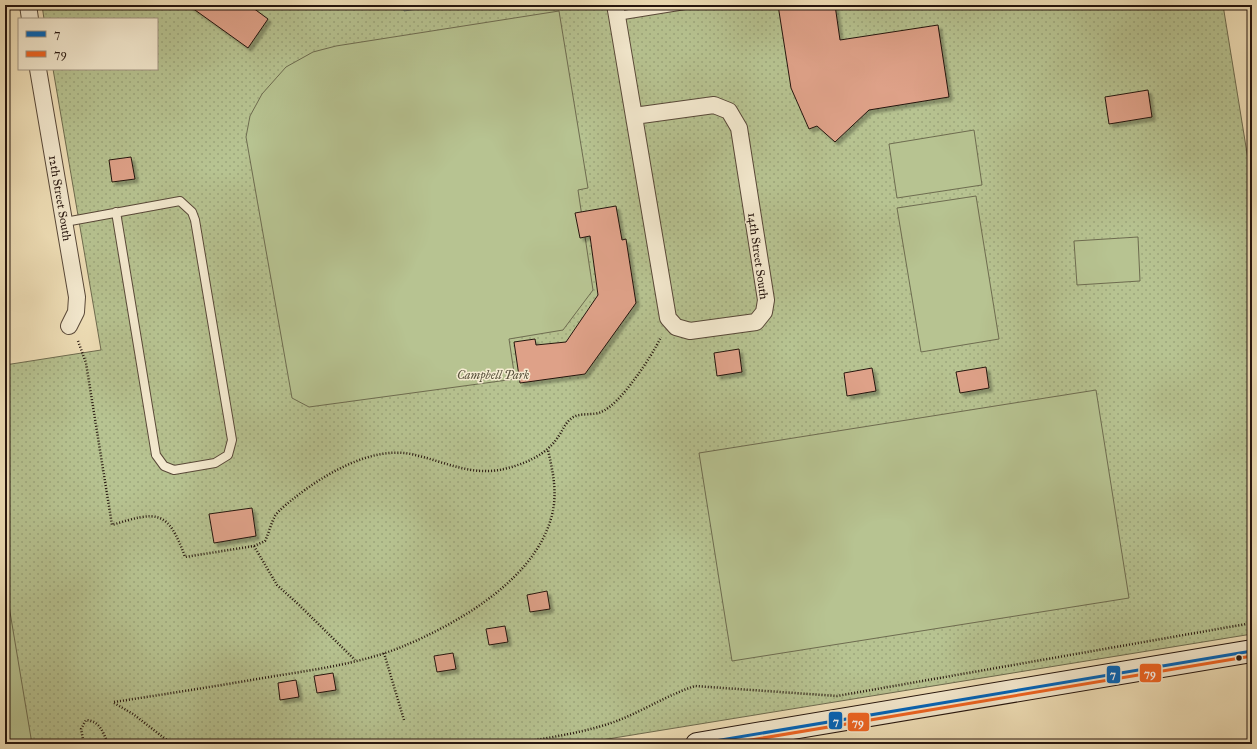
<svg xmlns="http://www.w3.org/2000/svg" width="1257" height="749" font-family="'IM FELL Great Primer',serif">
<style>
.park{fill:url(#park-dots);stroke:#6e6c50}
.garden{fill:#b7c391;stroke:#6e6c50}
.water{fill:url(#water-rules);stroke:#6c7a6f}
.building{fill:#dea188;stroke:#25150e;filter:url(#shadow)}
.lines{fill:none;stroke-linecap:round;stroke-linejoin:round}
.lane-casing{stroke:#584839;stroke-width:10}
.street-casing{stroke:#584839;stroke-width:18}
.secondary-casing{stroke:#25150e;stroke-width:24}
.path{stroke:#25150e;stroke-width:2.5;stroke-dasharray:1 2;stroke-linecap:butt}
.lane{stroke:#f6ecd2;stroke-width:8}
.street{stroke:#f6ecd2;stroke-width:16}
.secondary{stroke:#f6ecd2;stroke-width:22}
.bus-1-casing{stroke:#f6ecd2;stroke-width:6}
.bus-2-casing{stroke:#f6ecd2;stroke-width:6}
.bus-1{stroke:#0065bd;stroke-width:3}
.bus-2{stroke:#f26522;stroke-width:3}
.bus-dot{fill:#25150e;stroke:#f6ecd2;stroke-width:1.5}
.labels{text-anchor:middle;stroke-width:3;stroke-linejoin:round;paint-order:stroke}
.street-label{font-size:12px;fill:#25150e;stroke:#f6ecd2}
.park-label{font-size:12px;font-style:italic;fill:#58523c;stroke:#f6ecd2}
.line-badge{stroke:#f6ecd2;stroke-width:1.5}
.badge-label{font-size:11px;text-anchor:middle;font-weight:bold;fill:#fff}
</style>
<defs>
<pattern id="park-dots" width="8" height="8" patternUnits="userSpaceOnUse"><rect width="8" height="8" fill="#b7c391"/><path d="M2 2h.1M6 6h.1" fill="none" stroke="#9da77c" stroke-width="1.8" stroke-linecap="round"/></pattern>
<pattern id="water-rules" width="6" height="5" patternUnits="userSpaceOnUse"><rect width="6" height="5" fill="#9bbeb0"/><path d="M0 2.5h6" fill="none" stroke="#85a296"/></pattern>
<filter id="shadow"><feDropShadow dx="3.5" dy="3.5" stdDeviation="1" flood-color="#0004"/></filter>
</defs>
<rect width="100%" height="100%" fill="#f1e1b9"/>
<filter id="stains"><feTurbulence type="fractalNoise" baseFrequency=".005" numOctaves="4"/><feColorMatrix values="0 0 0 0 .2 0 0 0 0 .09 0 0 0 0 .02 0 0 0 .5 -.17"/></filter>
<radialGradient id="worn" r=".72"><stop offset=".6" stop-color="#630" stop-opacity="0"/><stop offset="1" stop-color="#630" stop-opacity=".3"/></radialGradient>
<path class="park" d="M42,5h1181l29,179v450l-675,110h-572v-379l96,-15 -48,-281h104v-50h-113z"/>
<path class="garden" d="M559,11l29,177 -10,2 15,100 -30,40 -54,9 6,40 -206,28 -17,-9 -46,-261 4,-21 12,-22 24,-27 27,-15 23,-6z
M974,130l8,55 -85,13 -8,-54z
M976,196l23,143 -78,13 -24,-144z
M1138,237l2,44 -63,4 -3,-44z
M1096,390l33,208 -397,63 -33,-208z
M5,582l27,162h-27z"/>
<path class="water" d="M403,5h42l-41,6z"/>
<path class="building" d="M188,5h61l19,14 -20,29z
M778,5h57l5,35 98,-15 11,72 -80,13 -34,32 -18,-16 -8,3 -18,-41z
M1148,90l4,27 -43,7 -4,-27z
M131,157l4,22 -23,3 -3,-22z
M616,206l6,34 4,-1 10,64 -51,71 -65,9 -6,-41 21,-3 1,6 30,-3 32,-47 -8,-59 -10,2 -5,-25z
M739,349l3,23 -25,4 -3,-23z
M986,367l3,21 -29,5 -4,-21z
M872,368l4,23 -29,5 -3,-23z
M252,508l4,28 -42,7 -5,-29z
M547,591l3,18 -20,3 -3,-17z
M505,626l3,16 -19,3 -3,-16z
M453,653l3,16 -19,3 -3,-16z
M333,673l3,17 -19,3 -3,-17z
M296,680l3,17 -19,3 -2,-17z"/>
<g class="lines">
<defs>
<path id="lane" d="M617,16l68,-11
M65,222l115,-21 12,11 3,8 37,220 -4,15 -13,8 -41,7 -10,-4 -8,-11 -40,-243"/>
<g id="street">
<path d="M28,5l2,14"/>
<path d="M615,5l2,11 51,302 8,9 14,4 66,-9 8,-10 2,-12 -27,-172 -10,-17 -15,-6 -80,11"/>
<path id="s1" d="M38,69l39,228 -1,15 -7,14"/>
</g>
<path id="secondary" d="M697,744l555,-93"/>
</defs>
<use href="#lane" class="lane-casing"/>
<use href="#street" class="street-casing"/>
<use href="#secondary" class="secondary-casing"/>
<path class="path" d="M78,341l8,22 26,162c45,-14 56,-16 73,32l69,-11 23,39 22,20 56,55
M254,546l11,-5c4,-8 6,-18 10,-25 4,-6 12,-12 18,-17 30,-24 78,-53 118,-45 33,7 62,24 97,14 19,-5 39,-14 50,-31 5,-7 7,-14 14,-19 8,-6 21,-2 29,-6 19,-7 51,-56 60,-75
M384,653l20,67
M114,702c52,-8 103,-16 155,-25 43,-7 89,-13 130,-29 59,-24 146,-73 155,-144 2,-19 -2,-36 -6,-54
M114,703l19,11 39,30
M84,744l-3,-15 5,-9c14,1 17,12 22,24
M514,744c31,-6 63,-10 94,-20 29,-9 56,-28 87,-38l142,10 415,-73"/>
<use href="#lane" class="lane"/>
<use href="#street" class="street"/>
<use href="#secondary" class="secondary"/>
<defs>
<path id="bus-1" d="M697,744l555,-93"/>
<path id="bus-2" d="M727,744l525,-88"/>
</defs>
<use href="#bus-1" class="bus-1-casing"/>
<use href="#bus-2" class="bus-2-casing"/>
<use href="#bus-1" class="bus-1"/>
<use href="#bus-2" class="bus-2"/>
</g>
<circle class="bus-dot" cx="1239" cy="658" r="3.5"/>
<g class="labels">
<g class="street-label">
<text dy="4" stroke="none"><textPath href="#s1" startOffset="131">12th Street South</textPath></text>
<text transform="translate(758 256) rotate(82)" y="4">14th Street South</text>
</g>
<g class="park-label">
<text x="493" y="379">Campbell Park</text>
</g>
</g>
<g class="line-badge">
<rect x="1139" y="663" width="23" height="20" rx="4" fill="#f26522"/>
<rect x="1106" y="665" width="15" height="19" rx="4" fill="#0065bd"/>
<rect x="828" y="711" width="15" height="19" rx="4" fill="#0065bd"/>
<rect x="847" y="712" width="23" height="20" rx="4" fill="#f26522"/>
</g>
<g class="badge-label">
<text x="1150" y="677">79</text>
<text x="1113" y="678">7</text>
<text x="836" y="725">7</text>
<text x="858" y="726">79</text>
</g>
<rect width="1257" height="749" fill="none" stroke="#f1e1b9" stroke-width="20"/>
<rect x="6" y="6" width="1245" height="737" fill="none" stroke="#25150e" stroke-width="2"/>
<rect x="10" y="10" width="1237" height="729" fill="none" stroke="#25150e"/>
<rect x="18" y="18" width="140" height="52" fill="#f6ecd2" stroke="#a29684"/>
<rect x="26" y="31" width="20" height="6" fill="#0065bd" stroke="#a29684"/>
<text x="54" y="38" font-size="12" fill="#25150e">7</text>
<rect x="26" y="51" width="20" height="6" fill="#f26522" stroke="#a29684"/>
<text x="54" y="58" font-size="12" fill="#25150e">79</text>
<rect width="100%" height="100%" filter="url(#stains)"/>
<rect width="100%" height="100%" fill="url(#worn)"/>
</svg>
